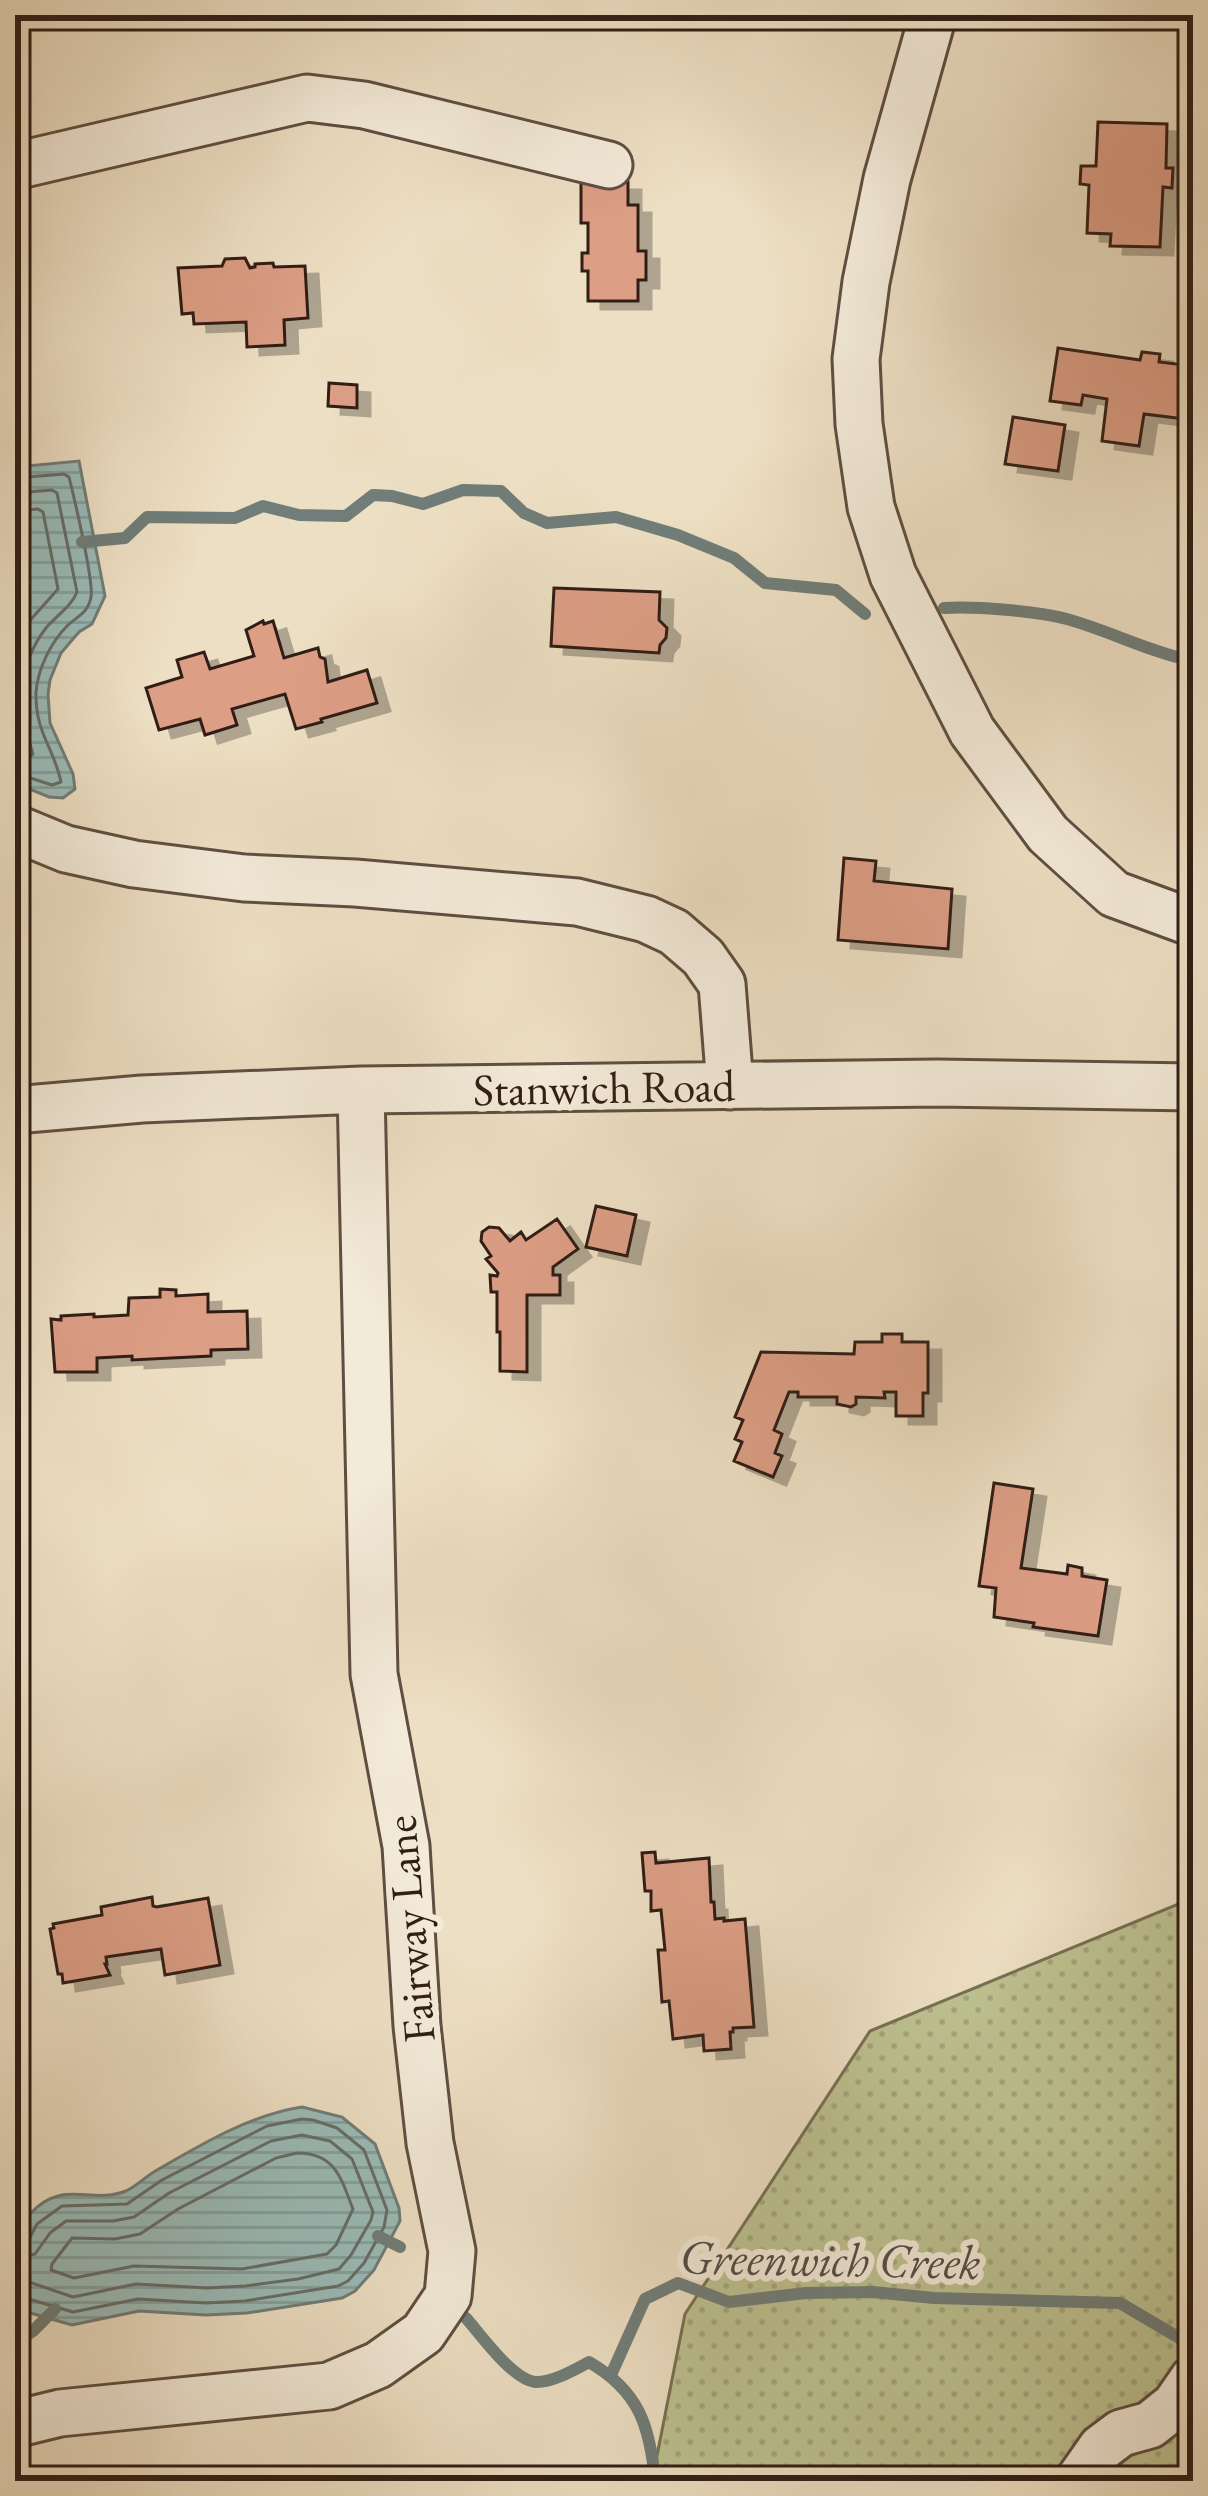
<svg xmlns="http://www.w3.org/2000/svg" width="1208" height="2496" font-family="'EB Garamond',serif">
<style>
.grass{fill:url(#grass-dots);stroke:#767053;stroke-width:3}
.water{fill:url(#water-rules);stroke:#707d78;stroke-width:3}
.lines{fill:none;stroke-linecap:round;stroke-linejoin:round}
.shore{stroke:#656d68;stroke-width:3}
.stream{stroke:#707d78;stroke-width:12}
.building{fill:#dc9e85;stroke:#301e16;stroke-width:3;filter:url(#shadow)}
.minor-casing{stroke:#5f4e41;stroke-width:51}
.minor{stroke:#f3ead8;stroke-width:45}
.labels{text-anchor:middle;stroke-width:12;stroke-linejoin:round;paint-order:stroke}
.street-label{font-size:45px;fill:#301e16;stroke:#f3ead8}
.water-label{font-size:48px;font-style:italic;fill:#504d47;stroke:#f3ead8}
</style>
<defs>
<pattern id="grass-dots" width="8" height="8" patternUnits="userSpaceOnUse" patternTransform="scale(3)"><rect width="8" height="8" fill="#bdc190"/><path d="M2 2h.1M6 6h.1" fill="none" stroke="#a3a57b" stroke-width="1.8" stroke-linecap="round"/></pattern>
<pattern id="water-rules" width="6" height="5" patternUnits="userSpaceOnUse" patternTransform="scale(3)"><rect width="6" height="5" fill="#9abcb9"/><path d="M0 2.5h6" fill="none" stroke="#85a19e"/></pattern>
<filter id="shadow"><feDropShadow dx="13" dy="8" stdDeviation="0" flood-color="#0004"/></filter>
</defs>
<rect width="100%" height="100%" fill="#eddfc3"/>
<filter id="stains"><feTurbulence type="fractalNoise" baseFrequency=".00167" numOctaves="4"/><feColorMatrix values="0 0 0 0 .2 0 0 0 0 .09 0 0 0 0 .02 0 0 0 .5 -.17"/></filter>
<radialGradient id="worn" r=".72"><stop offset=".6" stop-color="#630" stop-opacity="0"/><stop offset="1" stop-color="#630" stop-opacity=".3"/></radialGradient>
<path class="grass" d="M1193,1898v583h-541l33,-167 185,-283z"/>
<path class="water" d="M79,461l26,135 -13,28 -13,8 -18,21 -11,27 -2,14 2,29 23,51 2,15 -12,9 -14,-1 -34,-14v-316z
M302,2107l40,10 33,27 24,64 1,13 -26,49 -19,21 -13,7 -95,15 -41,2 -67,-4 -67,14 -45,-13 -12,-8c0,-29 -6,-66 15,-90 33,-36 61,-9 96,-23 11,-5 20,-15 31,-21 45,-26 93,-55 145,-63z"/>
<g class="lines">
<path class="shore" d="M15,478l49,-4 5,3c5,20 25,105 22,120 -3,16 -13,19 -23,28 -17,17 -30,43 -32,67 -1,41 18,56 25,90l-9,3 -37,-12
M15,493l37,-3 5,3 20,99c-6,15 -20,23 -31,36 -29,37 -28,83 -13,126l-5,5 -13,-1
M15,511l23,-2 5,3 15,77 -33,37 -10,20
M297,2153c39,0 44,26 56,56l-17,36 -9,9 -85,15 -108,-3 -60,12 -23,-8 1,-6 20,-26 43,1 25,-5 38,-25 98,-51z
M15,2244l13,-3 9,-17 25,-18 65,-2 35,-24 105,-54 35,-7 11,1 24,8 27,22 23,60 -3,17 -20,36 -16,18 -10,5 -93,15 -39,2 -68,-4 -65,13 -58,-17
M15,2259l20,-5 15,-21 16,-12h47l21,-4 35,-24 102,-52 31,-6 28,6 22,18 21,53 -2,8 -20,35 -12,14 -41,10 -53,7 -38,2 -71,-4 -63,13 -47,-16 -11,-1"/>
<path class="stream" d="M82,542l43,-4 22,-21 88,1 28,-12 36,9 47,1 27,-21 19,1 31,8 40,-14 38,1 23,22 23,10 69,-6 62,18 56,23 31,25 71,7 29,24
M944,608c31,-2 92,3 123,11 43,12 82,33 126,42
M378,2236l22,11
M466,2318c15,17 46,61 69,64 17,1 39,-12 54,-20 50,29 61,64 66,119
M15,2343l18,-12 22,-22
M611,2375l34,-76 33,-16 51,19 77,-9 67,-1 61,6 186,5 73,43"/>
</g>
<path class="building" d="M1098,122l69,2 -1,44h7l-1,20 -9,-1 -3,60 -50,-1 1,-12 -24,-1 2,-48 -9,-1 1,-18h15z
M581,182h47v23h10v46h8v29h-8v21h-50v-30h-6v-18h6v-30h-7z
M245,258l5,10 5,-1v-3l18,-1 1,4 31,-1 3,52 -24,2 1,25 -38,2 -1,-25 -52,2 -1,-11 -11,1 -4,-46 44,-2 3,-7z
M1058,348l82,12 2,-8 18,2 -1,8 34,4v54l-49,-6 -5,32 -37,-5 5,-42 -24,-4 -2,10 -31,-4z
M329,383l28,2v23l-29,-2z
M1013,417l52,8 -7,46 -53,-7z
M554,588l106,4 -1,28 8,8 -1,10 -6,7 -1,8 -108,-7z
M263,621l1,3 9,-3 11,37 34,-10 2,9 5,2 3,23 39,-12 10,33 -56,16 1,3 -26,7 -11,-35 -53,15 5,16 -32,10 -5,-16 -41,11 -13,-42 36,-11 -5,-17 27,-8 6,17 44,-13 -8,-26z
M844,858l32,3 -2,20 78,8 -4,60 -110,-9z
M596,1206l40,9 -9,41 -41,-9z
M557,1219l21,30 -25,18v8h7v20h-33v77l-27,-1v-39h-3v-40h-6l-1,-17 7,1 1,-3 -12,-14 5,-3 -10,-15 1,-9 7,-5 10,1 11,13 11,-9 5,8z
M160,1289l16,1v6l32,-2v18l39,-1 1,38 -37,1v6l-79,4v-4l-35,2v14h-42l-4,-53 10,1v-4l33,-2v3l34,-2 1,-17 31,-1z
M882,1334h20v8h26v51h-5v23h-27v-24h-12l1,6 -29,-1v7l-5,3 -14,-3v-7h-39v-5h-9l-15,38 8,4 -7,19 7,3 -9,21 -39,-16 8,-19 -7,-3 8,-19 -8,-3 26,-65 93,2 1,-12h27z
M994,1483l39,6 -12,79 46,6 1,-9 14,3v8l25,4 -9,56 -65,-9 1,-4 -40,-6 2,-29 -17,-2z
M655,1852l1,11 53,-5 2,44h3l1,17 9,-1v3l21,-2 9,108 -21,1v4h-3l1,17 -27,2 -1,-16 -30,4 -4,-38 -7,1 -4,-52h7l-4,-40 -10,1v-20h-6l-3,-38z
M152,1897l1,9 4,1 51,-9 12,67 -55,10 -4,-26 -55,8 1,7h-2l5,11 -47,8 -1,-9h-4l-8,-45 4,-1 -1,-4 49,-9 -1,-8z"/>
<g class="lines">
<defs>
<path id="minor" d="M933,15l-46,164 -21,103 -10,77 3,65 12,83 22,68 79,156 76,103 66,60 79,29
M15,166l292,-68 57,7 245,60
M15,828l51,21 68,15 110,14 111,5 222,19 69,17 28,13 29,25 19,27 8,102
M15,1110l127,-11 219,-9 576,-7 256,4
M15,2424l45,-11 269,-27 49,-21 45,-32 25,-37 4,-45 -22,-108 -13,-117 -11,-180 -32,-172 -13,-584
M1078,2481l23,-33 20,-15 29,-8 25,-20 18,-26"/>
</defs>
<use href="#minor" class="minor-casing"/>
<use href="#minor" class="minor"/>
</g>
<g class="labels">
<g class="street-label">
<text transform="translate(604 1087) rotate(-1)" y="16">Stanwich Road</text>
<text transform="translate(409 1929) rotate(-95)" y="16">Fairway Lane</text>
</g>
<g class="water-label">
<text transform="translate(830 2259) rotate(1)" y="17">Greenwich Creek</text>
</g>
</g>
<rect width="1208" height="2496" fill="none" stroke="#eddfc3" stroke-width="60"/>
<rect x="18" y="18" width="1172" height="2460" fill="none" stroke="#301e16" stroke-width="6"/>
<rect x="30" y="30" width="1148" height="2436" fill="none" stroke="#301e16" stroke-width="3"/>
<rect width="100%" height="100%" filter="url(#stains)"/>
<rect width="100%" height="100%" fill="url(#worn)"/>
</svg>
